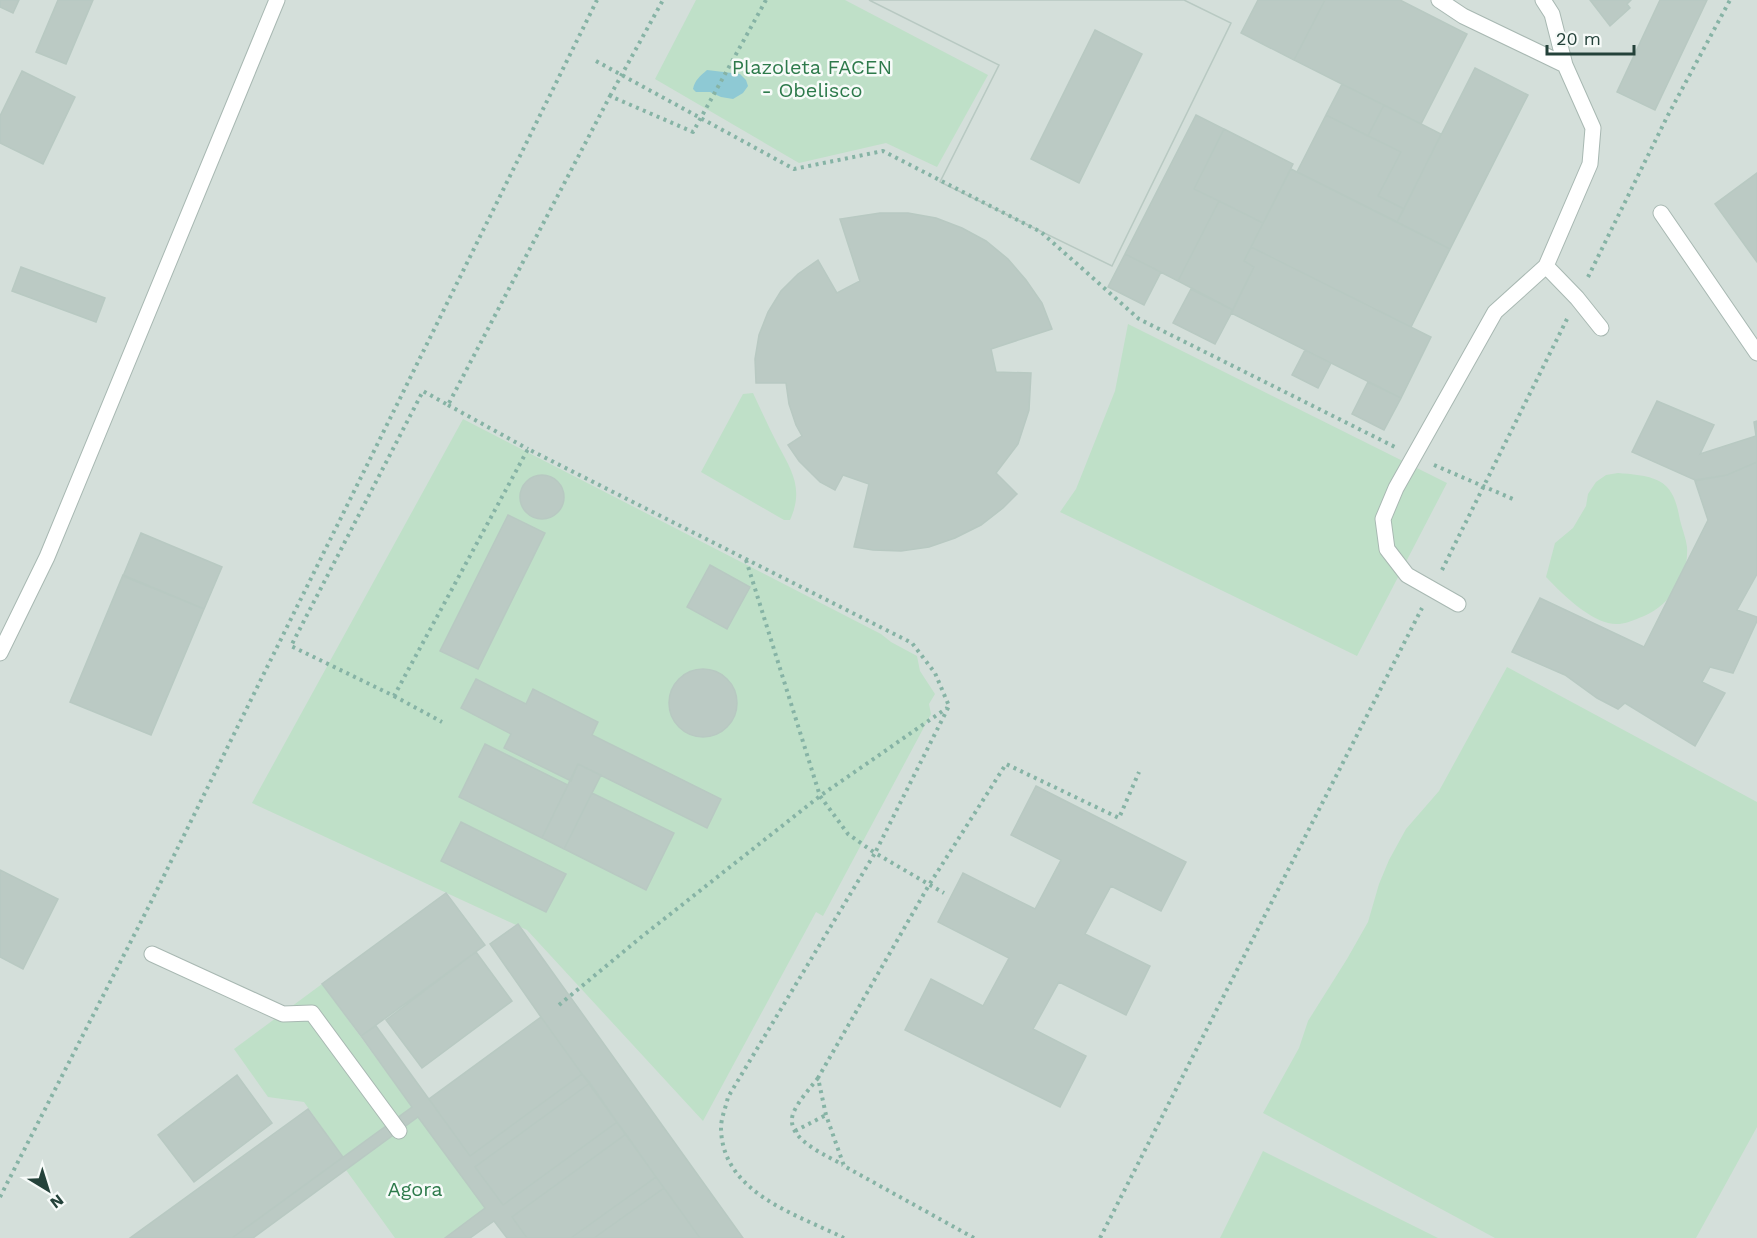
<svg xmlns="http://www.w3.org/2000/svg" width="1757" height="1238" font-family="'Work Sans',sans-serif">
<style>
.built{fill:#d4dfda}
.green{fill:#bfe0c8}
.water{fill:#8ec9d4}
.building{fill:#bbcac4;stroke:#b8c9c2;stroke-width:1.5;fill-rule:evenodd}
.lines{fill:none;stroke-linecap:round;stroke-linejoin:round}
.lane-casing{stroke:#a8b8b2;stroke-width:17}
.path{stroke:#86b3a5;stroke-width:4;stroke-dasharray:3 4.5;stroke-linecap:butt}
.lane{stroke:#fff;stroke-width:15}
.labels{text-anchor:middle;stroke-width:5;stroke-linejoin:round;paint-order:stroke}
.park-label{font-size:20px;fill:#2d7a4b;stroke:#f7fbf9}
</style>
<rect width="100%" height="100%" fill="#e6efeb"/>
<path class="built" d="M0,0h1757v1238h-1757z"/>
<path class="green" d="M696,0h149l143,75 -51,92 -51,-24 -87,20 -144,-84z
M1128,324l319,159 -90,173 -297,-144 16,-23 39,-98z
M753,393c8,17 16,35 25,52 14,26 26,44 12,75h-6l-83,-48 42,-78z
M463,419l418,215 10,8 26,14 3,15 15,23 -6,10 2,10 -108,202 -7,-4 -113,209 -176,-191 -275,-127z
M1618,473c13,1 29,2 41,8 15,8 18,24 21,39 2,9 6,18 7,27 2,32 -18,60 -48,71 -10,4 -19,8 -31,5 -21,-5 -47,-30 -62,-46l9,-34 18,-15 13,-22 2,-12 8,-12 10,-7z
M1507,667l250,135v325l-61,111h-201l-232,-125 36,-65 9,-27 39,-62 21,-37 11,-38 10,-24 17,-31 33,-38z
M322,984l90,123 -69,50 -39,-55 -36,-5 -34,-48z
M418,1117l67,91 -40,30h-50l-49,-68z
M1263,1151l175,87h-218z"/>
<path class="water" d="M707,70l33,4 6,6 2,6 -5,7 -10,6 -12,-2 -11,-5h-14l-3,-3c2,-9 7,-13 14,-19z"/>
<path class="building" d="M0,0h19l-6,13 -13,-6z
M58,0h35l-27,64 -30,-12z
M869,0h315l47,23 -119,243 -172,-84 59,-117zM1095,30l47,24 -63,129 -48,-24z
M869,0h315l47,23 -119,243 -172,-84 59,-117z
M1258,0h67l-31,60 -53,-27z
M1325,0h75l67,34 -46,90 -127,-64z
M1590,0h41l-4,4 3,4 -20,18z
M1660,0h47l-52,110 -38,-18z
M1475,68l53,27 -78,154 -53,-27z
M22,71l53,26 -32,67 -43,-21v-27z
M1342,84l42,21 -16,31 -42,-21z
M1384,105l57,29 -37,75 -26,-13 23,-44 -33,-16z
M1196,115l28,14 -30,60 25,12 -41,80 -53,-27z
M1326,115l75,37 -23,44 26,13 -7,13 -100,-50z
M1224,129l69,35 -30,59 -69,-34z
M1291,169l159,80 -39,78 -160,-80z
M1757,173v89l-42,-58z
M1219,201l44,22 -19,38 10,6 -21,43 -55,-29z
M880,213h28l28,5 26,10 24,13 22,18 18,21 16,23 10,26 -61,20 5,23 35,1 -2,37 -11,34 -22,29 21,21 -14,14 -22,17 -26,13 -26,9 -28,4 -28,-1 -19,-3 15,-63 -26,-9 -8,15 -15,-8 -21,-21 -11,-16 14,-9 -6,-11 -7,-21 -3,-21h-30l-1,-24 4,-24 9,-23 13,-21 17,-17 20,-14 19,33 23,-12 -20,-62z
M1251,247l180,90 -30,61 -170,-85 23,-46 -10,-6z
M1125,254l36,18 -17,33 -36,-18z
M21,267l84,31 -9,24 -84,-31z
M1191,289l42,21 -18,34 -42,-21z
M1305,350l26,13 -13,25 -26,-13z
M1368,382l33,16 -17,32 -32,-16z
M1657,401l57,24 -14,29 56,-18 -2,-14 3,-1v41l-30,13 -32,5 -63,-28z
M1757,462v112l-20,36 20,7v4l-24,52 -23,-6 -8,15 23,11 -30,53 -70,-43 -7,6 -21,-11 -32,-23 -53,-23 28,-54 104,49 64,-127 -13,-39 32,-6z
M520 497a22 22 0 1 1 44 0a22 22 0 1 1-44 0Z
M508,515l37,18 -67,136 -38,-18z
M141,533l81,34 -18,42 -81,-33z
M710,565l40,22 -23,42 -40,-22z
M123,575l81,34 -53,126 -81,-33z
M669 703a34 34 0 1 1 68 0a34 34 0 1 1-68 0Z
M476,679l50,25 7,-15 65,33 -6,13 129,64 -14,29 -129,-64 -7,17 -67,-33 7,-14 -50,-26z
M485,744l83,41 -26,53 -83,-41z
M578,764l23,11 -37,74 -22,-11z
M1036,786l150,76 -25,49 -50,-25 -26,48 65,32 -24,49 -67,-33 -26,47 53,27 -26,51 -155,-77 26,-51 52,27 26,-48 -71,-36 25,-49 72,36 26,-49 -50,-25z
M592,793l82,40 -28,57 -82,-41z
M461,822l105,52 -20,38 -105,-51z
M0,870l58,29 -35,70 -23,-12z
M446,893l39,52 -124,91 -39,-52z
M518,924l225,314h-43l-159,-221 -51,-73z
M476,952l36,49 -90,67 -36,-48z
M541,1017l41,57 -112,82 -41,-57z
M376,1026l94,130 112,-82 8,9 -115,84 28,38 114,-83 9,12 -114,83 15,21h-20l-13,-17 -24,17h-25l40,-30 -67,-91 -165,121h-21l180,-131 -51,-71z
M237,1075l35,48 -78,59 -36,-47z
M590,1083l27,39 -114,83 -28,-38z
M308,1109l35,48 -111,81h-102z
M626,1134l30,43 -85,61h-44l-15,-21z
M656,1177l8,11 -70,50h-23z
M664,1188l36,50h-106z"/>
<g class="lines">
<defs>
<path id="lane" d="M1439,0l24,16 102,49
M1543,0l9,14 13,51 28,63 -3,36 -44,102 31,32 24,30
M1661,213l96,140
M1458,604l-51,-29 -20,-26 -4,-30 13,-31 99,-176 51,-46
M0,653l47,-96 230,-557
M152,954l131,60 29,-1 87,118"/>
</defs>
<use href="#lane" class="lane-casing"/>
<path class="path" d="M766,0l-73,132 -83,-36 -162,309 -25,-14 -132,255 103,50 134,-247 384,194 23,30 14,33
M596,61l198,108 89,-18 158,81 98,87 256,128
M610,96l53,-96
M1588,277l79,-160 63,-117
M448,405l80,44
M1434,465l79,34
M746,560l74,236 28,38 27,19 74,-147
M1442,570l125,-251
M394,696l48,26
M559,1005l81,-67 180,-142 127,-88
M818,1078c-7,9 -26,30 -26,41 -2,22 36,37 51,46
M795,1131l31,-16
M0,1197l149,-291 448,-906
M844,1238c-48,-24 -122,-45 -123,-110 0,-10 5,-21 7,-31l147,-244 69,40
M974,1238l-130,-72 -18,-51 -8,-37 111,-193 77,-121 113,54 20,-46
M1100,1238l322,-630"/>
<use href="#lane" class="lane"/>
</g>
<g class="labels">
<g class="park-label">
<text x="812" y="74">Plazoleta FACEN<tspan x="812" dy="23">- Obelisco</tspan></text>
<text x="415" y="1196">Agora</text>
</g>
</g>
<g transform="translate(48 1190) rotate(142)" stroke="#f7fbf9" stroke-width="4.5" paint-order="stroke">
<path d="M0-4.5L10 22L0 15L-10 22Z" fill="#24423a"/>
<text y="-9" font-size="16" font-weight="bold" text-anchor="middle" fill="#24423a">N</text>
</g>
<path d="M1547 45v9h87v-9" fill="none" stroke="#24423a" stroke-width="3"/>
<text x="1556" y="45" font-size="18" fill="#24423a" stroke="#f7fbf9" stroke-width="4.5" paint-order="stroke">20 m</text>
</svg>
